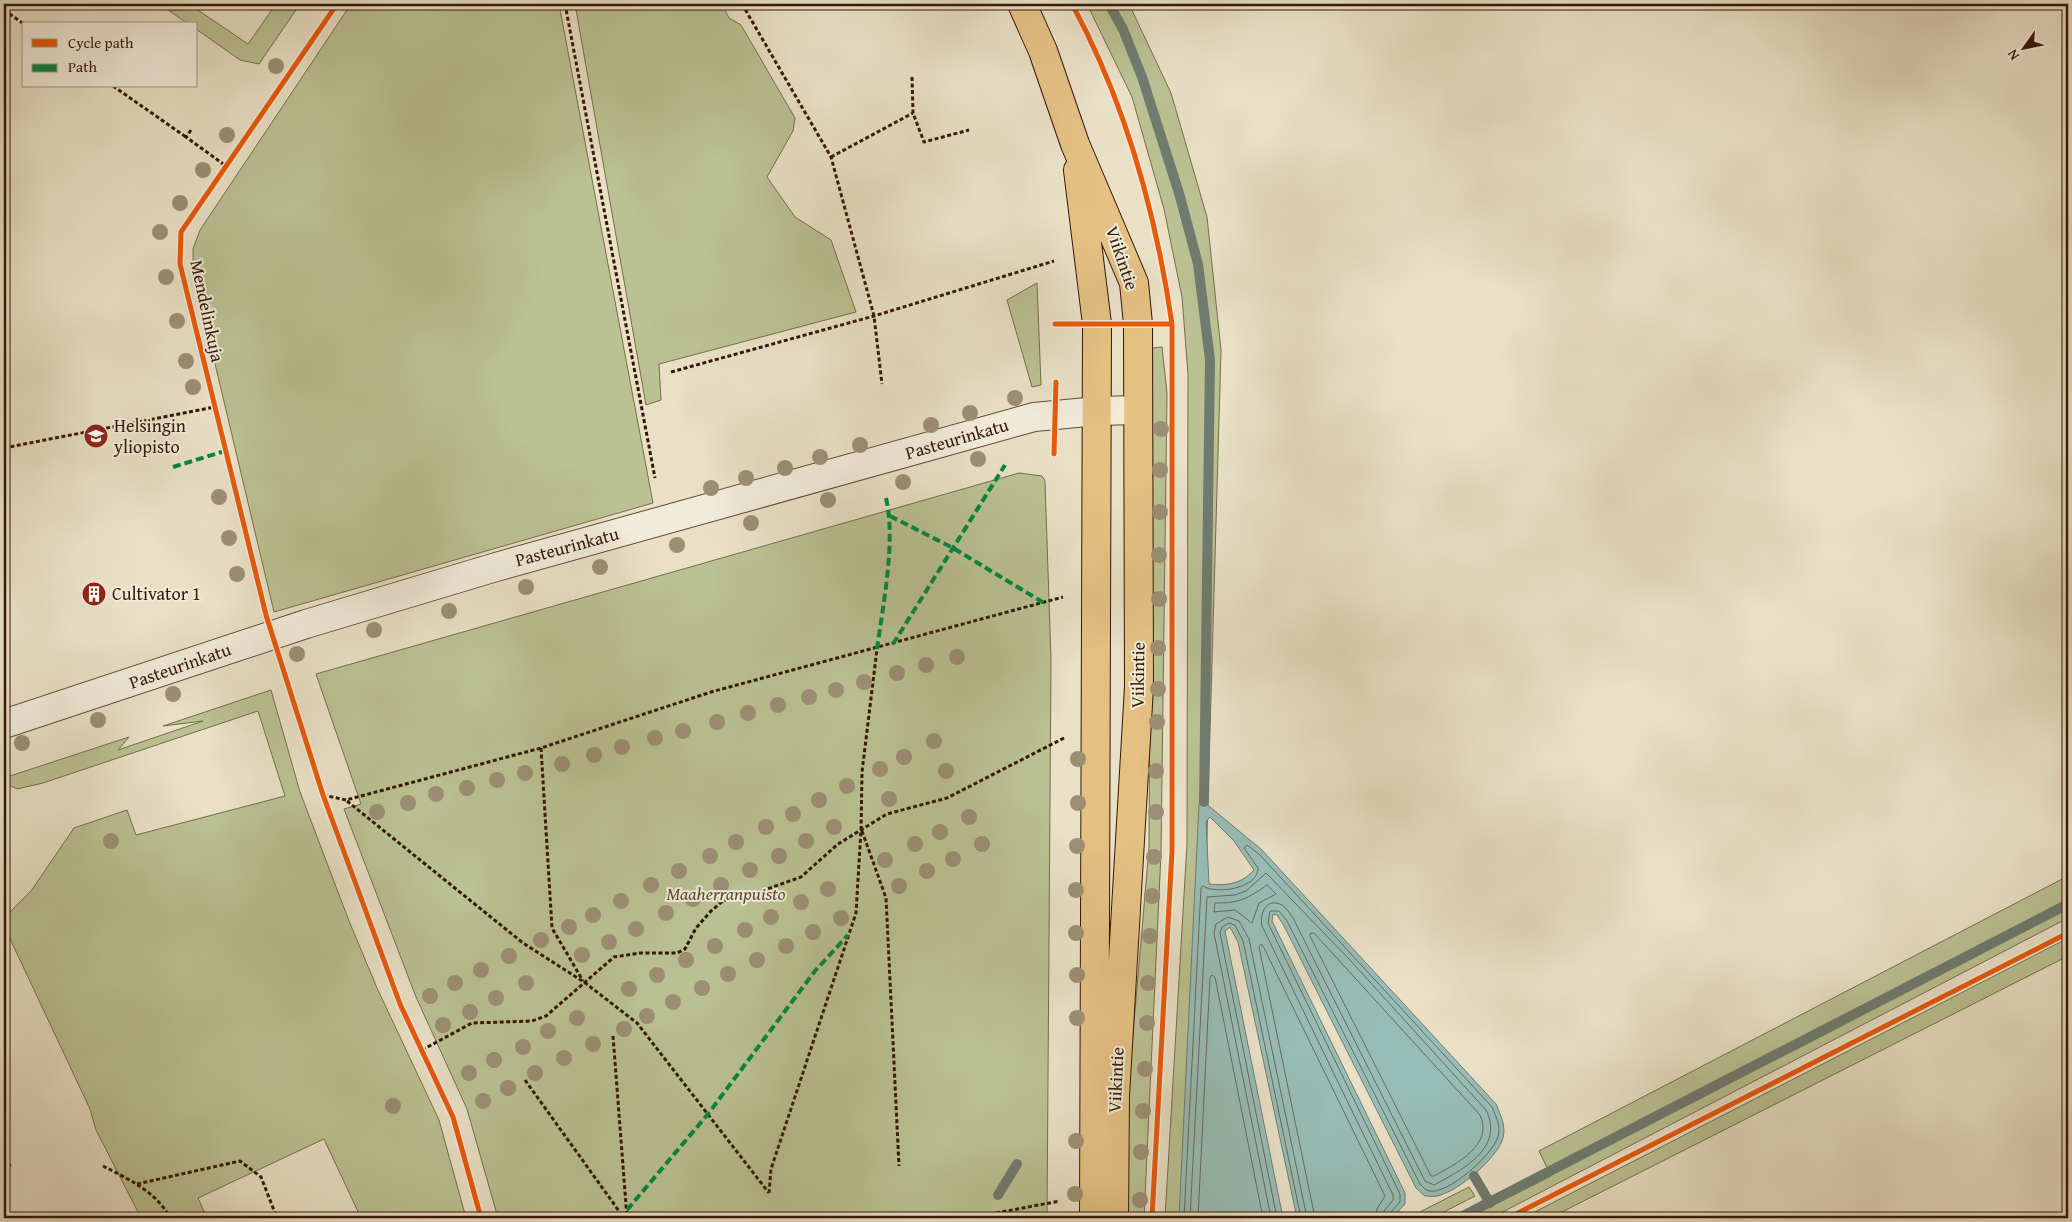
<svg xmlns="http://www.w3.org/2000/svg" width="2072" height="1222" font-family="'Gentium Book Plus',serif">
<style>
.green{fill:#bac192;stroke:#786c4c}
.water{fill:#97bdb6;stroke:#707b70;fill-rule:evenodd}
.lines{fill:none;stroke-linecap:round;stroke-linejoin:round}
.shore{stroke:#666a5e;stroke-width:1}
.stream{stroke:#707b70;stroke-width:10}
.minor-casing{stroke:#624936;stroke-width:30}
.primary-casing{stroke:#351706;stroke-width:30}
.path{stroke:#351706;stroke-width:3;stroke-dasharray:4 2.5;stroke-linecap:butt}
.minor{stroke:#f1ebda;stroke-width:28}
.primary{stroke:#e4c083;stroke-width:28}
.quiet{stroke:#00873e;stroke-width:4;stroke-dasharray:8 4;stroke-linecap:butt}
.cycleway-casing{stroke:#f1ebda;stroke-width:8}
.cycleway{stroke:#e8590c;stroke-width:5}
.tree{fill:#9c8e74}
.labels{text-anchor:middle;stroke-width:4;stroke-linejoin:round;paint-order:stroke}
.street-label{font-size:18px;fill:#351706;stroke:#f1ebda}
.poi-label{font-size:18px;fill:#351706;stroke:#f1ebda;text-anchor:start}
.park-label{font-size:18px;font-style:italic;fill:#5d4a30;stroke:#f1ebda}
</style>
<rect width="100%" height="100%" fill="#e9e0c6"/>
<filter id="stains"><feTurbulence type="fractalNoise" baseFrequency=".004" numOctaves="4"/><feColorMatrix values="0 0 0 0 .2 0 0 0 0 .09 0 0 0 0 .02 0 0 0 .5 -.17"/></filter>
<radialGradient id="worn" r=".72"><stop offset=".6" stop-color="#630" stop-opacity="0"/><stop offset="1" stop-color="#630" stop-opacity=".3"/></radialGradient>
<path class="green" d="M160,4h29l59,40 28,-40h24l-41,60 -19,-4 -44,-31v-5h-8z
M351,4h208l94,499 -379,109 -81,-341v-22l7,-19z
M575,4h147l7,14 12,7 54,93 -2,13 -26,46 28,40 36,23 25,72 -197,52 2,36 -15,5z
M1087,4h42l42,89 36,124 14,133 -25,868h-31l22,-374 1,-470 -6,-77 -18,-88 -32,-112z
M1037,283l4,102 -9,2 -25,-87z
M1162,347l5,46 -6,460 -17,365h-18l4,-149 19,-221 3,-500z
M1019,473l23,3 3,5 6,179 -4,558h-549l-31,-109 -51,-112 -72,-188 17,-5 -45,-130z
M271,690l29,102 49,129 28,67 62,132 27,98h-105l-37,-79 -126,59 9,20h-66l-45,-88 -6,-21 -86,-183v-8l27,-27 43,-63 53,-18 9,25 149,-39 -27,-85 -215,72 -26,6 -13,-6v-5l125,-41 -11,13 85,-29 -40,5z
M2068,876v42l-577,300h-23l83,-42 -12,-25z
M2068,938v18l-518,262h-27z
M1469,1187l6,9 -43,22h-24z"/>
<path class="water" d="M1204,802l58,48 234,254c5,12 10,22 7,34 -6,21 -46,54 -66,58 -4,1 -9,0 -12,0l-9,-8 -133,-264 -6,-9 -4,-1 -1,7 133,272v11l-13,14h-95l-59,-276 -8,-15 -5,4 58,287h-104l20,-414zM1210,817l24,24 20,29c-13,14 -27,16 -45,14l-3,-62z"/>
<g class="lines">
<path class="shore" d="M1267,885l9,9 -17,9 -7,20 -17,-13 -21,2 1,-9c25,0 32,-4 52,-18z
M1311,933h3l166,182c14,30 -24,49 -46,61h-3l-121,-240z
M1184,1218l17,-330 2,-2c13,9 56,2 55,-18l-14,-20 3,-3 12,9 233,253c4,10 9,19 6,30 -6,18 -50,58 -69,54 -4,-1 -6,-4 -9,-7l-133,-263 -8,-10h-9l-2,12 132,271v8l-10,11 -1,5
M1190,1218l17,-321 28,-2 11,-4 20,-18 84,87 136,150c19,38 -24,60 -52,75l-9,-4 -132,-263c-3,-4 -6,-10 -11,-13 -15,-8 -23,8 -20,21l131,269v5l-9,11 -2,7
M1198,1218l12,-241 2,-2 3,2 48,241
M1271,1218l-57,-285 2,-9 12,-7 11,4 10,18 58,279
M1277,1218l-57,-285 2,-6 7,-4 6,2 8,16 58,277
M1315,1218l-56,-271 2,-3 2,2 122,250 -8,13 -2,9"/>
<path class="stream" d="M1109,4l14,25 19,48 37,116 19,71 12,96 -6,442
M1474,1176l16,27
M998,1195l19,-31
M1459,1218l609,-314"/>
<defs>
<path id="minor" d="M4,724l302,-100 190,-57 538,-150 64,-6 40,-1"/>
<path id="primary" d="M1022,4l21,47 32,93 59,139 4,41 1,363 -24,409 -1,122
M1078,170l19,154 -3,894"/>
</defs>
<use href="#minor" class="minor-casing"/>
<use href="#primary" class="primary-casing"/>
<path class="path" d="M565,4l90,474
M742,4l89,153 43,159 8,68
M722,5l2,-1
M746,8l5,-4
M4,10l20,14
M912,77l1,36 11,29 45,-12
M113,86l73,51
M191,130l-5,7 40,29
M831,157l82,-44
M671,372l203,-56 180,-55
M4,448l211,-41
M541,748l11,180 31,53
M323,795l23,5 195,-52 170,-56 352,-95
M347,801l176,142 61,39 53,41 132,170
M862,831l24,67 13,268
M613,1036l14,182
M422,1050l50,-27 60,-2 14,-5 68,-59 26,-4h37l8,-4 11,-21 15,-17 12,-10 14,-5 16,-2 48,-17 37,-33 49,-30 60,-16 117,-60
M525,1080l99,138
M103,1166c25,13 54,26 67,52
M4,1167l7,-2
M137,1184l103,-23 21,16 16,41
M769,1193l2,-24 85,-256 5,-83 1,-58 15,-123
M4,1206l6,12
M996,1213l64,-12"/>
<use href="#minor" class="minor"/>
<use href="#primary" class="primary"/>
<path class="quiet" d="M173,467l52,-16
M890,516l63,32 91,55
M893,644l112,-179
M877,649c6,-44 19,-108 9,-151
M627,1210l81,-96 107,-143 33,-36"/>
<defs>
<path id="cycleway" d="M337,4l-156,228 -1,32 86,351 57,180 77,209 53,113 28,101
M1072,4c53,98 84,210 100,320v527l-20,367
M1055,324h117
M1054,454l2,-72
M1508,1218l560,-285"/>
</defs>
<use href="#cycleway" class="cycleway-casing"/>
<use href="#cycleway" class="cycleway"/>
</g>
<g class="tree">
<circle cx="276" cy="66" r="8"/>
<circle cx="227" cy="135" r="8"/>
<circle cx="203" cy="170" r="8"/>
<circle cx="180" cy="203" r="8"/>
<circle cx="160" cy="232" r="8"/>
<circle cx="166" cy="277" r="8"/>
<circle cx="177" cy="321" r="8"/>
<circle cx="186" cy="361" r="8"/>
<circle cx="193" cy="387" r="8"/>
<circle cx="1015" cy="398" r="8"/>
<circle cx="970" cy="413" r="8"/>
<circle cx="931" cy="425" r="8"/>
<circle cx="1161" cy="429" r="8"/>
<circle cx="860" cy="445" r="8"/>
<circle cx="820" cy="457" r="8"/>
<circle cx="978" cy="459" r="8"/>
<circle cx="785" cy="468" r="8"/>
<circle cx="1160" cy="470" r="8"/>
<circle cx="746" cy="478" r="8"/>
<circle cx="903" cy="482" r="8"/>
<circle cx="711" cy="488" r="8"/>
<circle cx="219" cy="497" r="8"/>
<circle cx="828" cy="500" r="8"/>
<circle cx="1160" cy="512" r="8"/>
<circle cx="751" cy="523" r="8"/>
<circle cx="229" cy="538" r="8"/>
<circle cx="677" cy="545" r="8"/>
<circle cx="1159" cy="555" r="8"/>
<circle cx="600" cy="567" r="8"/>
<circle cx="237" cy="574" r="8"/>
<circle cx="526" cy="587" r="8"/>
<circle cx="1159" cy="599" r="8"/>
<circle cx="449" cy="611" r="8"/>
<circle cx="374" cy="630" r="8"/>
<circle cx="1158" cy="648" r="8"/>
<circle cx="297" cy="654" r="8"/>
<circle cx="957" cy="657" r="8"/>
<circle cx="926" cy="665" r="8"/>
<circle cx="897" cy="673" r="8"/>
<circle cx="864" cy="682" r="8"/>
<circle cx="1158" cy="689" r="8"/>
<circle cx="836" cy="690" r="8"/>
<circle cx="173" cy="694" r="8"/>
<circle cx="809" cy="697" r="8"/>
<circle cx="778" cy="705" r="8"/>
<circle cx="748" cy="713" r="8"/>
<circle cx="98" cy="720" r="8"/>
<circle cx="717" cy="722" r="8"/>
<circle cx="1157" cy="722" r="8"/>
<circle cx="683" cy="731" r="8"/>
<circle cx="655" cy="738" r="8"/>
<circle cx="934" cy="741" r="8"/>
<circle cx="22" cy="743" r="8"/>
<circle cx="622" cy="747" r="8"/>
<circle cx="594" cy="755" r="8"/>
<circle cx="904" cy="757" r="8"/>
<circle cx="1078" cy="759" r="8"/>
<circle cx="562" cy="764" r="8"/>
<circle cx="880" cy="769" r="8"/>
<circle cx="946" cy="771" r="8"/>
<circle cx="1156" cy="771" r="8"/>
<circle cx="525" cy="773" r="8"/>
<circle cx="497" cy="780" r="8"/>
<circle cx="847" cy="786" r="8"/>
<circle cx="467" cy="788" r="8"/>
<circle cx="436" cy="794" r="8"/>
<circle cx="889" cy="799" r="8"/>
<circle cx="819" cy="800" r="8"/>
<circle cx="408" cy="803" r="8"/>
<circle cx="1078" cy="803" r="8"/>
<circle cx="377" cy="812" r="8"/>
<circle cx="1156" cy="812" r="8"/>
<circle cx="793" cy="814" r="8"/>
<circle cx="969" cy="817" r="8"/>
<circle cx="766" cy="827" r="8"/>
<circle cx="834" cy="827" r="8"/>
<circle cx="940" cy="832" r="8"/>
<circle cx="111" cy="841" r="8"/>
<circle cx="806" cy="841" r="8"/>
<circle cx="736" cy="842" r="8"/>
<circle cx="915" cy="844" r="8"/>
<circle cx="982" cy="844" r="8"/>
<circle cx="1077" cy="846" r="8"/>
<circle cx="710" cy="856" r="8"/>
<circle cx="779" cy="856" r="8"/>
<circle cx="1154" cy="857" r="8"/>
<circle cx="953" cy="859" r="8"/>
<circle cx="885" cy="860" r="8"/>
<circle cx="750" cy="870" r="8"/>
<circle cx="679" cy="871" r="8"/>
<circle cx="927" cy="871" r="8"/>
<circle cx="651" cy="885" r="8"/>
<circle cx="721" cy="885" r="8"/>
<circle cx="899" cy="886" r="8"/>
<circle cx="828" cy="889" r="8"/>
<circle cx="1076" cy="890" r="8"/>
<circle cx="1152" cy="896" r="8"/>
<circle cx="693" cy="899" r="8"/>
<circle cx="621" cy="901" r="8"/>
<circle cx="801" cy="902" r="8"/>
<circle cx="666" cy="913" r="8"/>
<circle cx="593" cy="915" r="8"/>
<circle cx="771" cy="917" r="8"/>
<circle cx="841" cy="918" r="8"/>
<circle cx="569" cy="927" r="8"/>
<circle cx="636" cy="929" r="8"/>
<circle cx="745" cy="930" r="8"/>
<circle cx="813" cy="932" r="8"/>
<circle cx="1076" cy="933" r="8"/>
<circle cx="1150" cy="936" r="8"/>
<circle cx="541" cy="940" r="8"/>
<circle cx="609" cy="942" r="8"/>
<circle cx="715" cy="946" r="8"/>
<circle cx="786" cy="946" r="8"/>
<circle cx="582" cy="955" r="8"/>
<circle cx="509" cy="956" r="8"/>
<circle cx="686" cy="960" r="8"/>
<circle cx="757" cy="960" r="8"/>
<circle cx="481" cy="970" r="8"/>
<circle cx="728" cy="974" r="8"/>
<circle cx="657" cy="975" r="8"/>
<circle cx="1077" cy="975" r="8"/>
<circle cx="455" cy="983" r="8"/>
<circle cx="526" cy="983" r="8"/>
<circle cx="1148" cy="983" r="8"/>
<circle cx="702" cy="988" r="8"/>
<circle cx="629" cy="989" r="8"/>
<circle cx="430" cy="996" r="8"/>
<circle cx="496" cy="998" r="8"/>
<circle cx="673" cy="1002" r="8"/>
<circle cx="470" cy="1012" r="8"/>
<circle cx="647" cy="1016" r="8"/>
<circle cx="577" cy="1018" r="8"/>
<circle cx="1077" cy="1018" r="8"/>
<circle cx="1147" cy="1023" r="8"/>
<circle cx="443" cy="1025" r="8"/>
<circle cx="624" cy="1029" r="8"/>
<circle cx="548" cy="1031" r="8"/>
<circle cx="593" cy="1044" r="8"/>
<circle cx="523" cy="1047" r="8"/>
<circle cx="564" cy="1058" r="8"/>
<circle cx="494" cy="1060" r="8"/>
<circle cx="1145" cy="1069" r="8"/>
<circle cx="469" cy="1073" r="8"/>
<circle cx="535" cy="1073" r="8"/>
<circle cx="508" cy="1088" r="8"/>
<circle cx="483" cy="1101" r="8"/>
<circle cx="393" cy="1106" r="8"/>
<circle cx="1143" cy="1111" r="8"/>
<circle cx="1076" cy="1141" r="8"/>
<circle cx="1141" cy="1152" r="8"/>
<circle cx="1075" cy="1194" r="8"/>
<circle cx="1140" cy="1200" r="8"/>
</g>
<defs>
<symbol id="university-disc" viewBox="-11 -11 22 22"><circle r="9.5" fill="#8f2418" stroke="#f1ebda"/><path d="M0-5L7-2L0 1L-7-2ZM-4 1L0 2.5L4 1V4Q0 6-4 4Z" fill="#fff"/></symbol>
<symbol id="building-disc" viewBox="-11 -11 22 22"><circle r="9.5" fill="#8f2418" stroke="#f1ebda"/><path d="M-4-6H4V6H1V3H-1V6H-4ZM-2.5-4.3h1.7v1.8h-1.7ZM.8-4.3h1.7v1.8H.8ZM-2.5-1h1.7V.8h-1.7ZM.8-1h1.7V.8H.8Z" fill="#fff"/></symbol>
</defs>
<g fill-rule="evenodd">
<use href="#university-disc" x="82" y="422" width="28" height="28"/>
<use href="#building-disc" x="80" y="580" width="28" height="28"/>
</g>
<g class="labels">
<g class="street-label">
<text transform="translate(1122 258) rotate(71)" y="6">Viikintie</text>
<text transform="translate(207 311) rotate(78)" y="6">Mendelinkuja</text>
<text transform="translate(957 439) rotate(-16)" y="6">Pasteurinkatu</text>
<text transform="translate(567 547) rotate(-15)" y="6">Pasteurinkatu</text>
<text transform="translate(180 666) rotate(-19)" y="6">Pasteurinkatu</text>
<text transform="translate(1138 675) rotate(-89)" y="6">Viikintie</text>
<text transform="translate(1116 1080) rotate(-87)" y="6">Viikintie</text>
</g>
<g class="poi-label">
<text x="114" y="432">Helsingin<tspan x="114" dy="21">yliopisto</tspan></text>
<text x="112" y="600">Cultivator 1</text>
</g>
<g class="park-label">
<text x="726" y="900">Maaherranpuisto</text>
</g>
</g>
<rect width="2072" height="1222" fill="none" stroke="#e9e0c6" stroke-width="20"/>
<rect x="5" y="5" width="2062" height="1212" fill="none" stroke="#351706" stroke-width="2.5"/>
<rect x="10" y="10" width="2052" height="1202" fill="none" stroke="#351706"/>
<rect x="22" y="22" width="175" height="65" fill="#f1ebda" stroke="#a69685"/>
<rect x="32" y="39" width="25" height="8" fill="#e8590c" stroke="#a69685"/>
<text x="68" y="48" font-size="15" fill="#351706">Cycle path</text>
<rect x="32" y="64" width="25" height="8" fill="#00873e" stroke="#a69685"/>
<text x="68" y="72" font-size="15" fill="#351706">Path</text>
<g transform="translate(2024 48) rotate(237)" stroke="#f1ebda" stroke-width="4" paint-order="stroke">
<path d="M0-4L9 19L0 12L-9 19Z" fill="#351706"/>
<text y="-8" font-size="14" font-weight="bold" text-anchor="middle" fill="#351706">N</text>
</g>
<rect width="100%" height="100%" filter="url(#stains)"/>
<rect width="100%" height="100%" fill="url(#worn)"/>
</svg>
